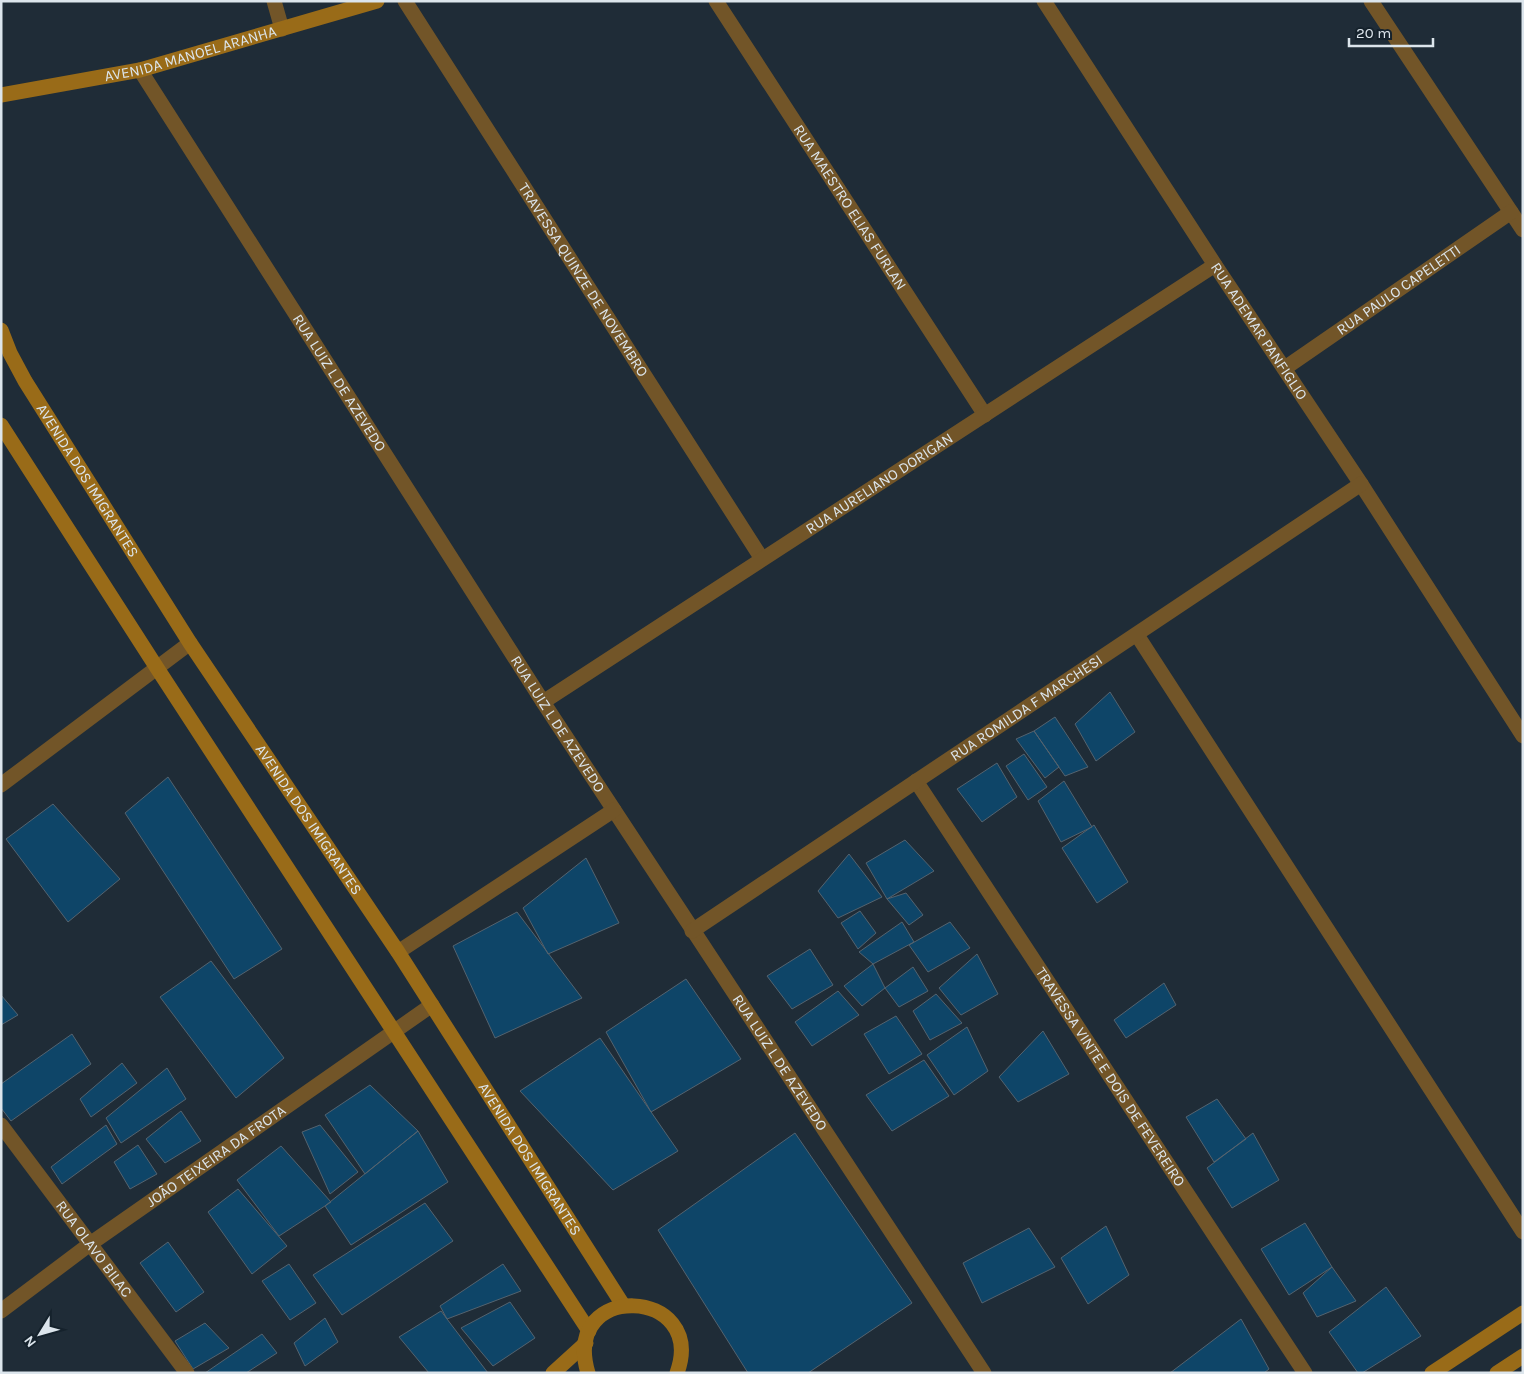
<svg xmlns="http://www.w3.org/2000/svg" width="1524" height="1374" font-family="Karla,sans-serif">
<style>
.building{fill:#0e4568;stroke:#54636f}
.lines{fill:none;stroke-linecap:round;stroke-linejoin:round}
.street{stroke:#725528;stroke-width:15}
.secondary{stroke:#996b18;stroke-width:15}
.labels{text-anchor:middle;stroke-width:4;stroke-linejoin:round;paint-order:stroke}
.street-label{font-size:15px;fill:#dce5ec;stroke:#15222c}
</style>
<rect width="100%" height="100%" fill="#1f2c37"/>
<path class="building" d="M1110,692l25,40 -39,29 -21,-37z
M1055,717l33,50 -23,9 -31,-45z
M1034,731l25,36 -14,11 -29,-39z
M1024,754l23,33 -19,13 -22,-34z
M997,763l20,34 -35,25 -25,-33z
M168,777l114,172 -48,30 -109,-166z
M1064,781l28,46 -31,15 -23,-41z
M53,804l67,75 -52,43 -62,-83z
M1094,825l34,57 -31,21 -35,-55z
M905,840l29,31 -47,28 -21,-36z
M849,854l33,43 -44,21 -20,-27z
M586,858l33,65 -71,31 -25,-46z
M906,893l17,22 -14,10 -22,-26z
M860,911l16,22 -18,16 -17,-26z
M517,912l65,86 -87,40 -42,-92z
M902,922l12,20 -41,22 -14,-12z
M950,922l20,26 -42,24 -19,-27z
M810,949l23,36 -41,24 -25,-33z
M977,954l21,40 -37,21 -22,-27z
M211,961l73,97 -48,40 -76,-101z
M873,964l12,24 -23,18 -18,-20z
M913,967l15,24 -29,16 -14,-19z
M686,979l55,80 -90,53 -45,-80z
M1164,983l12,22 -50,33 -12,-18z
M838,991l21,24 -47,31 -17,-24z
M936,994l26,29 -32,17 -17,-29z
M1,995l17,20 -17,10z
M896,1016l26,38 -33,20 -25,-40z
M967,1027l21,44 -34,24 -27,-40z
M1043,1031l26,43 -51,28 -19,-25z
M72,1034l19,30 -80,57 -10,-13v-24z
M600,1038l78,113 -65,39 -93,-99z
M924,1060l25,36 -57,35 -26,-36z
M122,1063l15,20 -46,34 -11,-18z
M167,1068l19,31 -65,44 -15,-25z
M370,1085l48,46 -53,43 -40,-59z
M1217,1099l29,40 -32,23 -28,-45z
M181,1111l20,30 -36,22 -19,-24z
M106,1125l11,19 -55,40 -11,-17z
M320,1125l38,47 -28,22 -28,-62z
M418,1131l30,51 -97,63 -26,-39z
M795,1133l117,170 -104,70h-60l-90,-143z
M1253,1133l26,47 -47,28 -25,-40z
M138,1145l19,29 -27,15 -16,-27z
M281,1146l50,56 -52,34 -42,-56z
M238,1189l49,57 -35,28 -44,-62z
M425,1203l28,38 -111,74 -29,-40z
M1305,1223l27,44 -43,28 -28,-46z
M1106,1226l23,49 -41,29 -27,-46z
M1029,1228l26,39 -73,36 -19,-40z
M168,1242l36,50 -28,20 -36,-49z
M289,1264l27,39 -26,17 -28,-39z
M503,1264l18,27 -74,28 -7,-13z
M1332,1267l24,34 -39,16 -14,-24z
M1386,1287l35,49 -59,37h-4l-29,-41z
M510,1302l25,36 -42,28 -32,-38z
M441,1311l6,8 41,54h-59l-30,-36z
M325,1318l13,24 -33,24 -11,-23z
M1241,1319l28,50 -5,4h-94z
M205,1323l24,25 -36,21 -18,-28z
M262,1334l15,19 -31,20h-41z"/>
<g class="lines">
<g class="street">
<path d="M274,1l8,28"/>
<path id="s1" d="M405,1l357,558"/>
<path id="s2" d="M716,1l269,414"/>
<path id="s3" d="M1044,1l171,264 146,219 162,252"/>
<path d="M1371,1l152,229"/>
<path id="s4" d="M140,70l403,632 441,671"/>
<path id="s5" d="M1285,368l226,-156"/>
<path d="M1137,635l386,597"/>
<path id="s6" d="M543,702l672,-437"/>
<path id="s7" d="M916,781l389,592"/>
<path d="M1,785l189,-142"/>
<path id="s8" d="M692,931l669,-447"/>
<path d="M398,952l216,-142"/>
<path id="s9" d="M1,1125l186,248"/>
<path id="s10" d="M1,1311l89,-67 342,-239"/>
</g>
<g class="secondary">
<path id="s11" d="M1,95l139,-25 237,-69"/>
<path id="s12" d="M1,330l9,23 15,28 165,262 208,309 225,353"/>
<path d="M1,425l156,243 432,663"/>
<path d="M553,1373l33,-30"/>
<path d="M588,1373c-28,-93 120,-86 89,0"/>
<path d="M1432,1373l91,-60"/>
<path d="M1497,1373l26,-17"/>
</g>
</g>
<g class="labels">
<g class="street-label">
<text dy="5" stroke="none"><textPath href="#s11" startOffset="194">AVENIDA MANOEL ARANHA</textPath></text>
<text dy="5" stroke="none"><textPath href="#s2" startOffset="246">RUA MAESTRO ELIAS FURLAN</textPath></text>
<text dy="5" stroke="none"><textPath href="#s1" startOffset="331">TRAVESSA QUINZE DE NOVEMBRO</textPath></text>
<text dy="5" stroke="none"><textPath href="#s5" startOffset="138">RUA PAULO CAPELETTI</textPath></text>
<text dy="5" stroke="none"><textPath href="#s3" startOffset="394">RUA ADEMAR PANFIGLIO</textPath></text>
<text dy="5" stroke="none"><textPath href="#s4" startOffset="371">RUA LUIZ L DE AZEVEDO</textPath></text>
<text dy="5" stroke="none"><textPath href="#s12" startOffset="174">AVENIDA DOS IMIGRANTES</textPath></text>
<text dy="5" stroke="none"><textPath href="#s6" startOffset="401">RUA AURELIANO DORIGAN</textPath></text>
<text dy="5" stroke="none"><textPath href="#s8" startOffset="402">RUA ROMILDA F MARCHESI</textPath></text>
<text dy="5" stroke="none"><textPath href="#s4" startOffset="776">RUA LUIZ L DE AZEVEDO</textPath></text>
<text dy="5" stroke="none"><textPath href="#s12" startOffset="579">AVENIDA DOS IMIGRANTES</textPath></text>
<text dy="5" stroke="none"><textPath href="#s4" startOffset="1181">RUA LUIZ L DE AZEVEDO</textPath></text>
<text dy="5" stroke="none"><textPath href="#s7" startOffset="354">TRAVESSA VINTE E DOIS DE FEVEREIRO</textPath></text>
<text dy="5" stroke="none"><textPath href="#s10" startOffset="265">JOÃO TEIXEIRA DA FROTA</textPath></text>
<text dy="5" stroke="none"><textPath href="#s12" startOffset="984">AVENIDA DOS IMIGRANTES</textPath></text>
<text dy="5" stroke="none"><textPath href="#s9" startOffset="155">RUA OLAVO BILAC</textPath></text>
</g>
</g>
<rect width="1524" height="1374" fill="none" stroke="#dce5ec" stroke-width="5"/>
<g transform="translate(40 1334) rotate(233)" stroke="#15222c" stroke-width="4" paint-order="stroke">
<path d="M0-4L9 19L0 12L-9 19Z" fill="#dce5ec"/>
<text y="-8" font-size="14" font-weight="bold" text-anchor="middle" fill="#dce5ec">N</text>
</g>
<path d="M1349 38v8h84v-8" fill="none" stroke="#dce5ec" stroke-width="2.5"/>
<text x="1356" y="38" font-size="15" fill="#dce5ec" stroke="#15222c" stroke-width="4" paint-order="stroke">20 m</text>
</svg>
